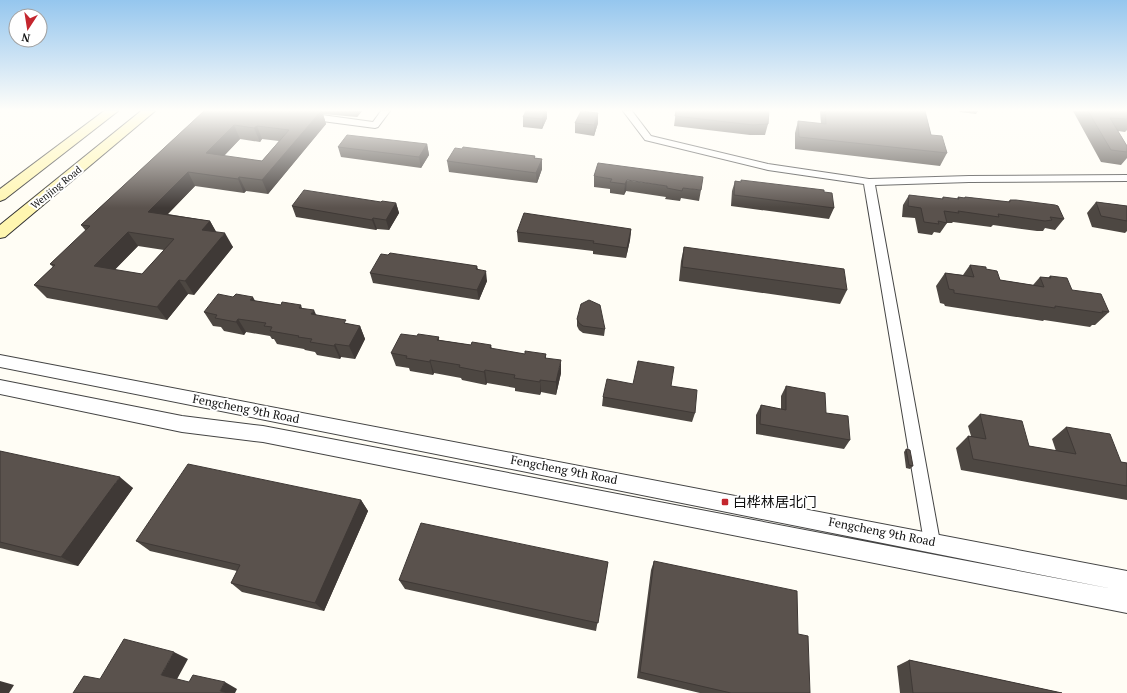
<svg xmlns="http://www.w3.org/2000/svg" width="1127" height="693" font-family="'PT Serif','Noto Sans SC',serif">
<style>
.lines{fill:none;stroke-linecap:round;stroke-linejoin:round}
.minor-casing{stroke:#444;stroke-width:2}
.tertiary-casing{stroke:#444;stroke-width:2}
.secondary-casing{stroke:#333;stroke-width:2}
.minor{fill:#fff;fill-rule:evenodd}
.tertiary{fill:#fff;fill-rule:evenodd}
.secondary{fill:#fff6b0;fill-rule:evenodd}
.wall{fill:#4d4742;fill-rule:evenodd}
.shaded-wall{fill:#3f3936}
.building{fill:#5a524d;stroke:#3f3936;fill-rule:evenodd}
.poi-dot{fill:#c4262e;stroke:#fff;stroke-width:1.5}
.labels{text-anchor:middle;stroke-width:4;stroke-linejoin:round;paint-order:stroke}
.far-street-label{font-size:10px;fill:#111;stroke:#fff}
.street-label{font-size:12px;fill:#111;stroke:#fff}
.near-poi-label{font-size:14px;fill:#111;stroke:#fff;text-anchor:start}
</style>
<rect width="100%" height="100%" fill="#fffdf5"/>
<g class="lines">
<defs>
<path id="minor" d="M381,111h9l-12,16 -3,1 -68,-9 -5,-3 5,-3 66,9z
M623,111h9l19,25 117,28 101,15 100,-3 158,-1v6l-158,1 -94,3 65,357 -2,6 -6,2 -6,-2 -2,-6 -60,-358 -96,-14 -123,-30z"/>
<path id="tertiary" d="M0,355l1127,216v42l-864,-171 -81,-10 -182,-38v-14l182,36 81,10 850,163 -1113,-222z"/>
<path id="secondary" d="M104,111h14l-113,88 -5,2v-12z
M141,111h14l-150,126 -5,1v-13z"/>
</defs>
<use href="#minor" class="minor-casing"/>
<use href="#tertiary" class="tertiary-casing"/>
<use href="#secondary" class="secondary-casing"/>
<use href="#minor" class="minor"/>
<use href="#tertiary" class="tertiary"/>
<use href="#secondary" class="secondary"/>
</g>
<path class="wall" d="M204,111h158l-5,6 -34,-3 3,10 -58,70 -22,-3 -2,2 -49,-7 -27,28 42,7 6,11 17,15 -39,48 -6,-1 -21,26 -120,-22 -13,-13 19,-18 -3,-3 36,-33 -5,-6zM240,139l20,3 2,-3 17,2 -17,20 -38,-5zM138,246l26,4 -22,24 -28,-4z
M676,111l92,13 -3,11h-15l-76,-9z
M820,111h105l6,24 16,18 -7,13 -145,-17v-16l3,-12 23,3z
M959,111h19l-2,3 -16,-2z
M1073,111h54v19l-2,2 -7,-1 9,15v12l-6,7 -20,-3z
M523,117l24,1 -5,11 -19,-2z
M575,123h23l-4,13 -19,-3z
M427,144l2,11 -8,13 -80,-11 -3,-10z
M462,149l73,7v2l7,1v10l-5,14 -88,-11 -2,-11z
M594,176l107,14 -2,11 -18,-3 -1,3 -15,-2 1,-2 -40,-6 -2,4 -14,-2v-4l-16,-2z
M735,181l89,11 10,16 -5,11 -98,-13 1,-15z
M909,195l33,4 1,-2 14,2 1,-2 6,1 1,-1 43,5 2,-2 54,19 -9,11 -10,-2 -2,3h-6l-44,-6 -2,2 -38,-5 -1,1h-5l-7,10 -6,-1 -2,3 -14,-2 -3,-15 -13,-1 1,-12z
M381,202l15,1 3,10 -10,17 -12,-1 -1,1 -80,-13 -4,-11z
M1096,202l31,4v25l-2,2 -33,-6 -5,-14z
M631,229l-1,11 -4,18 -33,-4v-3l-75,-9 -1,-10z
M684,247l163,43 -7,14 -161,-23 2,-20z
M388,255l89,11 1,3 9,12 -8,19 -106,-17 -3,-10z
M970,265l16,4 14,11 33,5 7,-8 8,1 2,-2 22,14 37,22 -14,13h-3l-2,2 -46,-7 -1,1 -98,-15 -1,-2 -4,-1 -4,-17 9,-13 18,2z
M233,297l48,8h20l1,3 15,7 30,9 13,2 5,13 -10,20 -14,-2 -1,2 -23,-4 -2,-3 -10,-2 -1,-1 -27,-5 -3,-5h-2l-2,-3 -24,-4 -2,3 -20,-4 -3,-4 -8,-1 -9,-14z
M577,319l28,10 -1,7 -21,-3 -4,-3 -2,-4z
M417,336l22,1v3l32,5h20l1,4 33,5h21v4l15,15 -5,22 -15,-3 -1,3 -25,-4v-3l-28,-5 -1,2 -24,-5 -1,-2 -27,-5 -1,2 -23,-4 -1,-3 -13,-2 -5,-13z
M633,384l38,2 24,27 -3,9 -90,-16 1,-9z
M786,386l40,27 24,27 -6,9 -88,-15v-19l5,-10 20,4v-13z
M980,414l49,32 27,5 -4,-12 14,-12 55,35 6,1v37l-166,-30 -5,-22 12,-12h3l-3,-10z
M906,449l7,17 -3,3 -4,-1 -2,-16z
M0,451l133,37 -55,78 -78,-18z
M361,500l7,11 -44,100 -82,-19 -11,-9 6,-12 -87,-20 -14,-10z
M654,561l156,132h-110l-63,-15 14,-108z
M608,562l-12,69 -191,-42 -6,-9z
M909,660l153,33h-162l-3,-27z"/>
<path class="shaded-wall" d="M321,111h1l4,13 -58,70 -6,-14z
M355,111h7l-5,6z
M545,111h2v7l-5,11v-10z
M598,113v10l-4,13v-11z
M234,125l6,14 -27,28 -7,-14z
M257,126l5,13 -2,3 -6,-14z
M427,144l2,11 -8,13 -2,-11z
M542,159v10l-5,14 -1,-10z
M188,172l7,14 -38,39 -9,-13z
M239,177l7,14 -2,2 -6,-14z
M627,180l-1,11 -2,4 1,-11z
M396,203l3,10 -10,17 -3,-10z
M373,218l4,11 -1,1 -4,-10z
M210,221l8,14 -16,-5z
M631,229l-1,11 -4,18 1,-10z
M128,232l10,14 -33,34 -11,-14z
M225,233l8,14 -39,48 -9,-14z
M486,271l1,10 -8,19 -2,-10z
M179,280l9,14 -21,26 -10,-13z
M253,297l7,13 -10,-10z
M314,310l6,13 -9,-9z
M238,319l8,13 -2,3 -8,-13z
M360,326l5,13 -10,20 -6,-13z
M335,344l6,13 -1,2 -6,-13z
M430,360l4,13 -1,2 -3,-13z
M561,360v13l-5,22v-13z
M485,370l2,13 -1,2 -2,-13z
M540,380l1,12 -1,3z
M120,477l13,11 -55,78 -17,-9z
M361,500l7,11 -44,100 -9,-8z
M174,652l14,7 -12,22 -15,-6z
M0,681l14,4 -5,8h-9z
M225,682l12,7 -2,4h-10l-5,-2z"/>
<path class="building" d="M204,111h117l-59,69 -23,-3 -1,2 -50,-7 -40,40 62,9 -8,9 23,3 -40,48 -6,-1 -22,27 -123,-22 21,-20 -5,-1 40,-38 -9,-1zM234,125l20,3 3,-2 32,4 -27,31 -56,-8zM128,232l46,7 -32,35 -48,-8z
M526,111h19l-3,8 -19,-2z
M581,111l17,2 -4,12 -19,-2z
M676,111h93l-1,13 -15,1 -78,-9z
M825,111h100l6,24 11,1 5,17 -148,-16 -1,-16 28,3z
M1088,111h39v8l-17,-1 17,28v6l-16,-2z
M347,135l80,9 -8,13 -81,-10z
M463,147l72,9 -1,2 8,1 -6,14 -89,-12 8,-13 7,1z
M598,163l105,14 -2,13 -18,-2 -1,3 -15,-3v-2l-40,-6 -2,4 -15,-2 2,-3 -18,-3z
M741,180l83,10v2l8,1 2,15 -100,-13 1,-14 6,1z
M304,190l77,12 1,-1 14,2 -10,17 -13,-2 -1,2 -80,-14z
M909,195l34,4v-2l16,2 -1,-2 7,1v-1l45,5v-2h6l39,5 3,1 6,13 -14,-2 2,3 -7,1 -47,-7 1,3 -41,-6 1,2 -15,-2 3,12 -9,-2 1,3 -15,-2 -3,-14 -13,-2z
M1096,202l31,4v15l-26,-5z
M524,213l107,16 -4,19 -34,-5 1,-2 -77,-9z
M684,247l160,22 3,21 -165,-23z
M390,253l87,13 -1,3 10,2 -9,19 -107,-17 11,-19 7,1z
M970,265l16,2v2l11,2 3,9 44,7 -4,-10 11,1 -1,-2 17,2 5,12 29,4 8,18 -7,-1 1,2 -48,-7v2l-101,-15v-3l-5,-1 -4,-16 29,4z
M218,294l15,3 3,-3 17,3 -3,3 31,5 1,-3 19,3 -2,3 15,2 -3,4 35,6 -2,3 16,3 -11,20 -14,-2 -1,2 -24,-4 2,-3 -14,-2 1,-1 -29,-5 2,-4 -8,-1 2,-3 -28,-4 -2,3 -21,-4 2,-3 -13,-3z
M589,300l11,5 5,24 -22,-3 -4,-3 -2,-4 4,-15z
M401,334l16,2 1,-2 21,3 -2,3 34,5 1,-3 19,3 -1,3 35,6v-3l21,3 -1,4 16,2 -5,22 -16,-2v2l-26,-4 1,-3 -30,-5 -1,2 -25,-5 1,-2 -30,-5v2l-24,-4 1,-2 -16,-3z
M638,361l36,6 -3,19 26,4 -2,23 -92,-16 4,-18 26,5z
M786,386l39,7 1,20 22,3 2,24 -90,-16 1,-19 25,5z
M980,414l42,7 7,25 47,8 -10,-27 44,7 11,28 6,1v23l-154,-27 -5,-23 18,3z
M906,449l4,1 3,16 -4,-1z
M0,451l120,26 -59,80 -61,-15z
M188,464l173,36 -46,103 -84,-20 9,-18 -104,-24z
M421,523l187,39 -10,61 -199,-43z
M654,561l143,30 1,43 10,2 2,57h-79l-91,-21z
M124,639l50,13 -13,23 28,7 4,-7 32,7 -5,9 8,2h-155l11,-17 16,3z
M909,660l153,33h-149z"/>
<linearGradient id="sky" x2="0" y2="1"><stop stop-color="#95c6ee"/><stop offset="0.53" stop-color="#fffefa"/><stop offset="1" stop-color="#fffefa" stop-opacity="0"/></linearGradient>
<rect width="1127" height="208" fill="url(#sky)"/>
<rect class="poi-dot" x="721" y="498" width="8" height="8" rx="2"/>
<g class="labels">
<g class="far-street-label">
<text transform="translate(56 187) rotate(-39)" y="4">Wenjing Road</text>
</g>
<g class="street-label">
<text transform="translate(246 409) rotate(11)" y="4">Fengcheng 9th Road</text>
<text transform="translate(564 470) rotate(11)" y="4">Fengcheng 9th Road</text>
<text transform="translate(882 532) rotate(11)" y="4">Fengcheng 9th Road</text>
</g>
<g class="near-poi-label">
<text x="733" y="507">白桦林居北门</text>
</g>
</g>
<g transform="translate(28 28) rotate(192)"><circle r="19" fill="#ffffff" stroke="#a0a0a0"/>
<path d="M0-3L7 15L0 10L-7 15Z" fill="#c4262e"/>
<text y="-6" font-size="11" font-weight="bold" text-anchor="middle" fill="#111111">N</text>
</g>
</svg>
